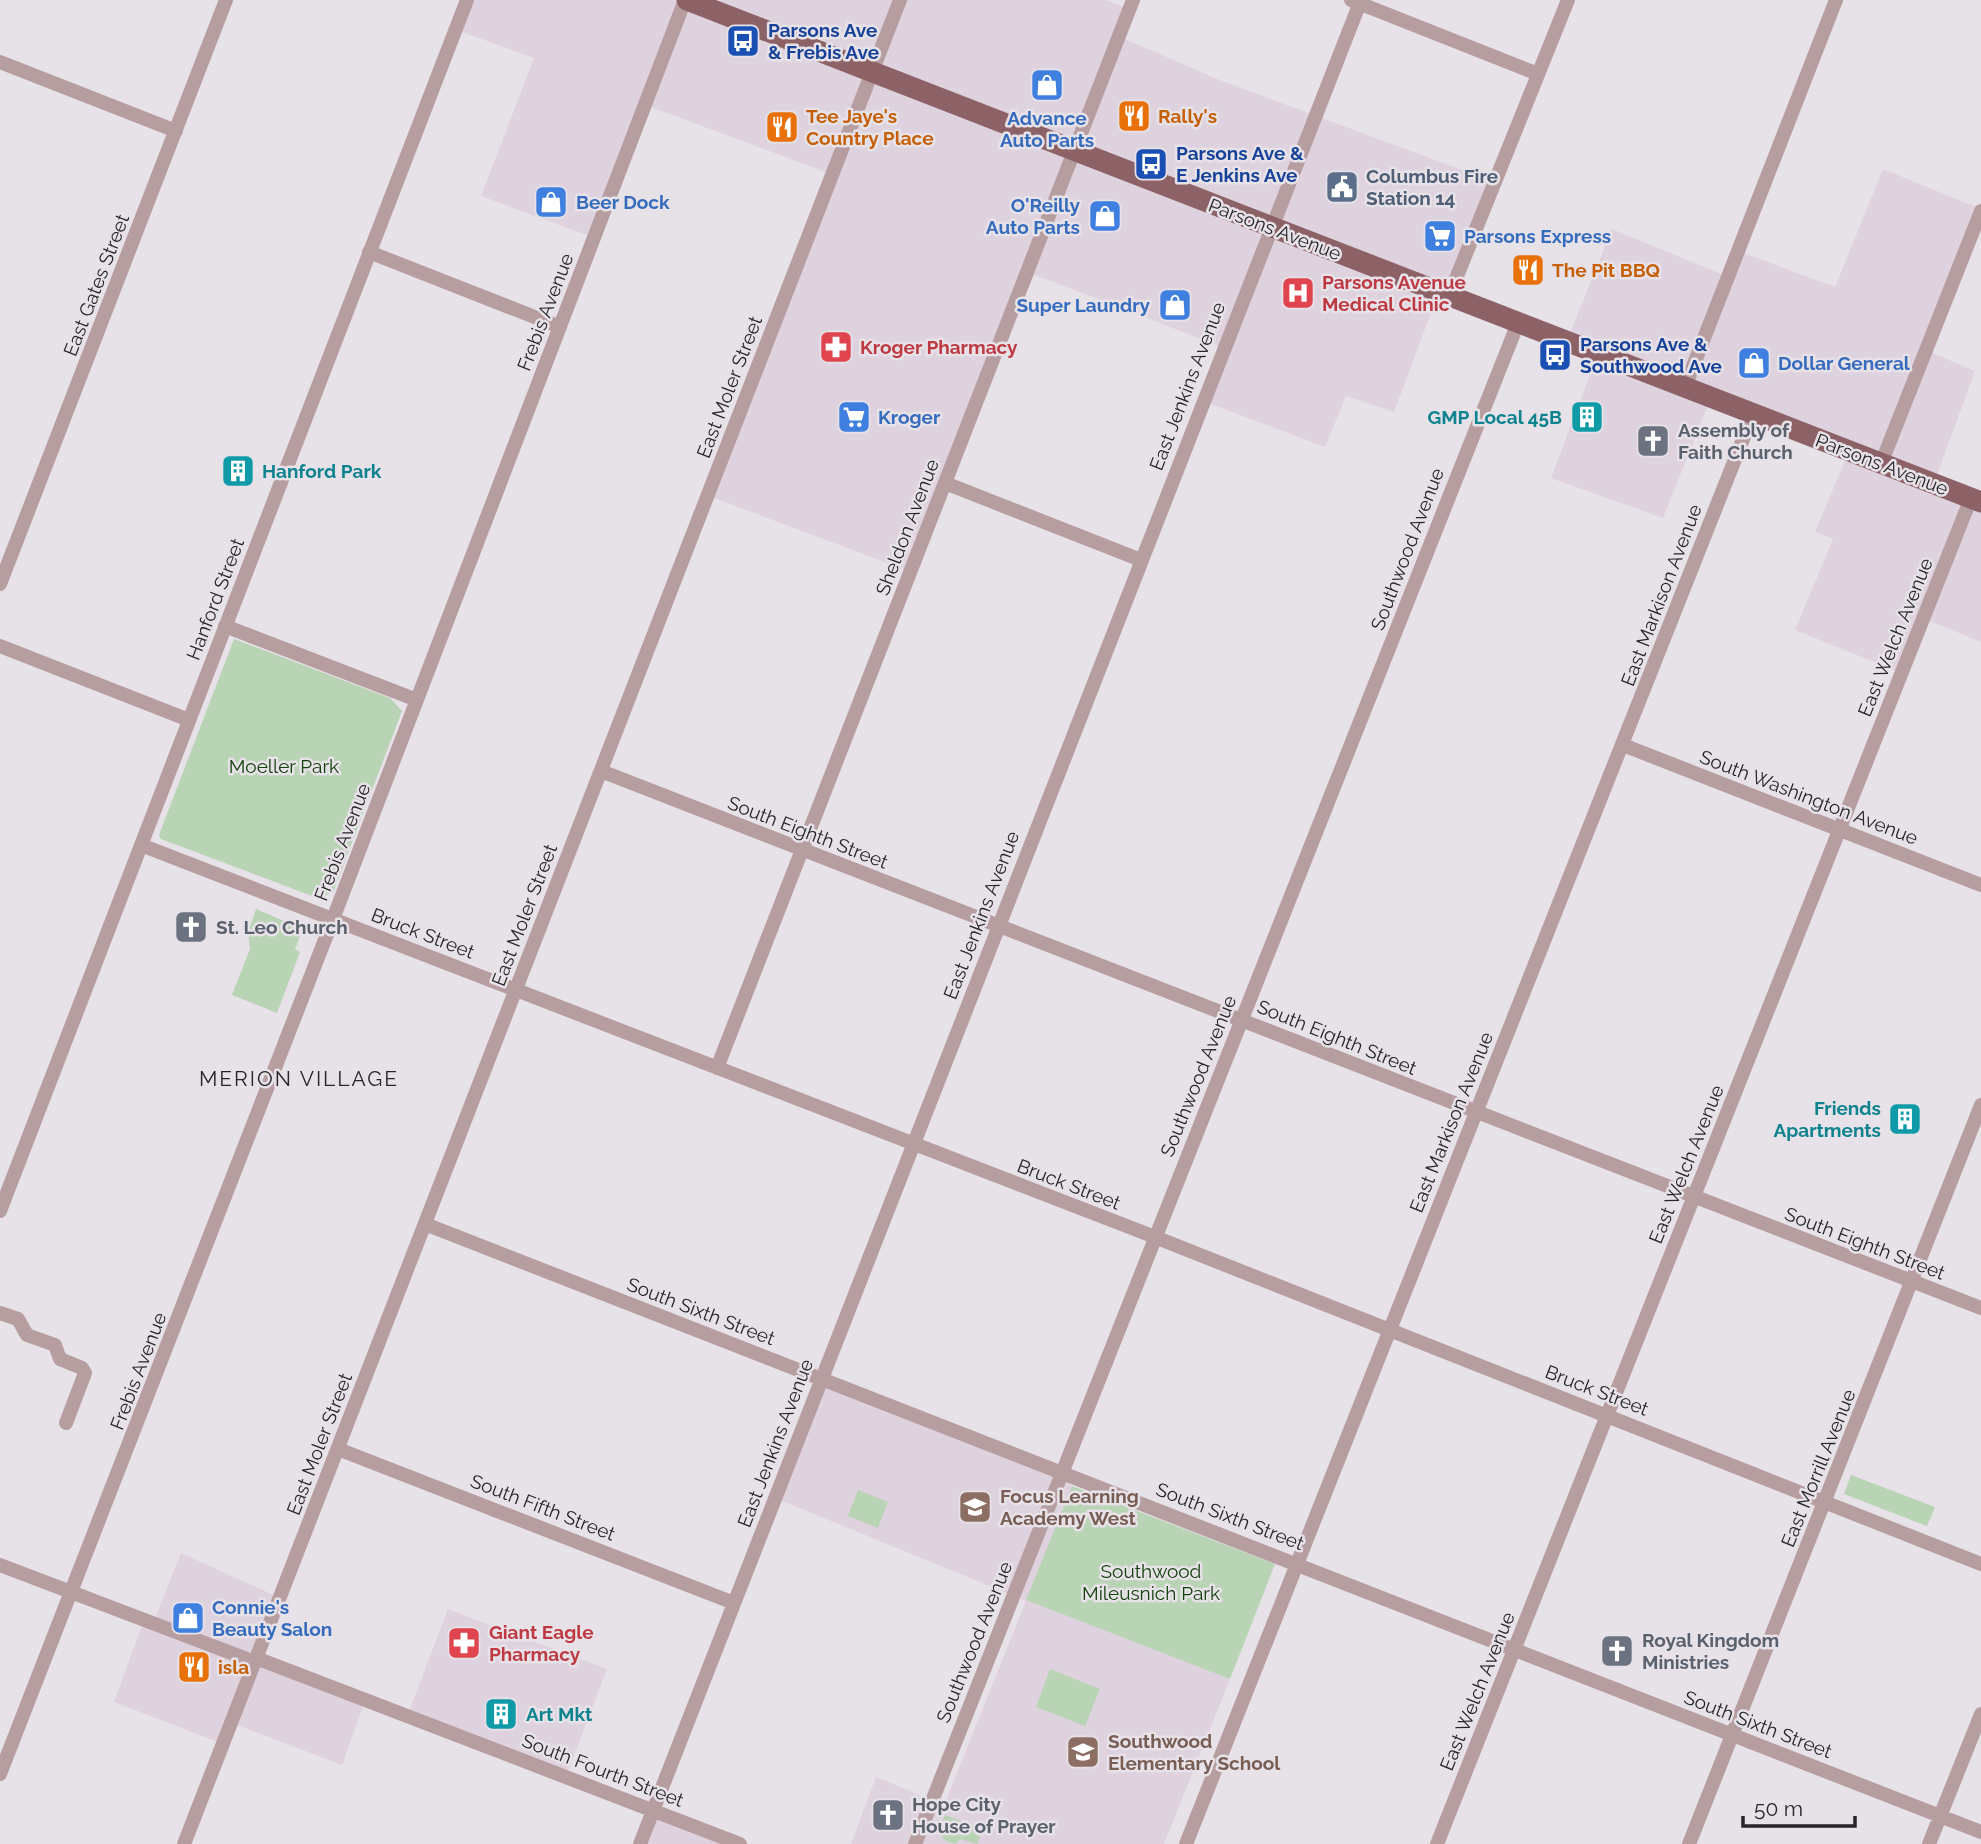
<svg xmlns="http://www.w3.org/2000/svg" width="1981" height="1844" font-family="Raleway,sans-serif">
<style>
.built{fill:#dfd2df}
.green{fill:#b9d3b5}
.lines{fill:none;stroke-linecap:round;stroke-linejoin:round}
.minor{stroke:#b69d9f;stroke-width:14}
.primary{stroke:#8c6266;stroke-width:21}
.labels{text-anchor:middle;stroke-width:5;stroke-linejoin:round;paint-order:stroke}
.transit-label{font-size:19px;font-weight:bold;fill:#164399;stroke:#e7e1e8;text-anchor:start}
.food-label{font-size:19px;font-weight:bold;fill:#c56008;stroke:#e7e1e8;text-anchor:start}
.shop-label{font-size:19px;font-weight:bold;fill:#366cbe;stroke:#e7e1e8;text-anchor:start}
.service-label{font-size:19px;font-weight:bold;fill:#4e5e75;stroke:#e7e1e8;text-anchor:start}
.street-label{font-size:19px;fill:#272527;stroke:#e7e1e8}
.health-label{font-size:19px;font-weight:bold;fill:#be3a42;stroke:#e7e1e8;text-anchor:start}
.culture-label{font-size:19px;font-weight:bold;fill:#0d838f;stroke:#e7e1e8;text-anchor:end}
.worship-label{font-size:19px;font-weight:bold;fill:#5b616d;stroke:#e7e1e8;text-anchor:start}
.park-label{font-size:19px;fill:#13410c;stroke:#e7e1e8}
.education-label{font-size:19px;font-weight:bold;fill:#785e54;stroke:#e7e1e8;text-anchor:start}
.neighbourhood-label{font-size:21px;letter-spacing:2px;fill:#272527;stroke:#e7e1e8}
</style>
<rect width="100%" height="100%" fill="#e7e1e8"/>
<path class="built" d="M465,0h641l22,9 -10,27 99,43 280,104 -46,117 -13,-6 -44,118 -48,-16 -21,51 -125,-47 19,-54 -194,-75 -116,300 -200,-75 122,-322 -183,-68 -56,131 -111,-41 53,-138 -80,-29z
M1883,169l98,40 -56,141 50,21 -41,112 47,19v140l-61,-25 -21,55 -104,-42 38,-91 -18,-7 34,-81 -138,-53 -48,120 -112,-40 46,-122 -31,-13 46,-114 114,47 10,-26 99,37z
M816,1379l244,92 12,15 -45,114 203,79 -66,165h-313l25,-67 68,28 82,-204 -256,-105z
M181,1553l95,43 -23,61 112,44 -23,64 -113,-43 -9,21 -106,-41 30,-82 9,3z
M448,1609l159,60 -40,105 -159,-60z
M651,1815l81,29h-93z"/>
<path class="green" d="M234,639l156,59 12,13 -68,179 -14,9 -159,-60 -2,-4z
M256,909l47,20 -8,20 5,3 -23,61 -45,-18 18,-46 -2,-16z
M1851,1475l84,32 -8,19 -83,-32z
M1072,1486l203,78 -45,115 -204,-79z
M858,1490l30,12 -10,26 -30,-12z
M1050,1669l50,20 -15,37 -49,-19z
M945,1815l38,14 -6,15 -17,-5 -5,5 -11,-4 -5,-10z"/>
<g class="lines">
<path class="minor" d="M1351,0l187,74
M0,62l176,69
M369,252l191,75
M1449,296l119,-296
M1685,387l151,-387
M1881,464l100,-253
M945,483l196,77
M0,584l226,-584
M225,626l192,74
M0,646l189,74
M1623,745l358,140
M601,771l1380,537
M141,845l996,385 844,334
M717,1068l416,-1068
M0,1211l467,-1211
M425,1224l1556,608
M0,1313l18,6 9,16 28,10 5,14 22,9 3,5 -19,50
M338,1449l396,154
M0,1565l255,97
M256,1658l484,186
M0,1774l333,-855 352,-919
M184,1844l716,-1844
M640,1844l721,-1844
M915,1844l603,-1521
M1186,1844l567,-1430
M1437,1844l534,-1346
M1689,1844l292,-739
M1929,1844l52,-130"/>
<path class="primary" d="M687,0l1294,502"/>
</g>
<defs>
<symbol id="bus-square" viewBox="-11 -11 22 22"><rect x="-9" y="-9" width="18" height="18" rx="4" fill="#1a4fb4" stroke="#e7e1e8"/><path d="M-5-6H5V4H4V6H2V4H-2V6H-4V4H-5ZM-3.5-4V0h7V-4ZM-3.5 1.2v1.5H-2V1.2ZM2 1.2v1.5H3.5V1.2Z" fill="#fff"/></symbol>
<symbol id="shop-square" viewBox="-11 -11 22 22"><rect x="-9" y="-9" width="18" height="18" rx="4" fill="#3f7fe0" stroke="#e7e1e8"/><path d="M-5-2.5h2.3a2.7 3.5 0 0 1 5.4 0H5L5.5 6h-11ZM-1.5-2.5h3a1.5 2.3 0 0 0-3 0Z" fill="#fff"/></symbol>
<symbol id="restaurant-square" viewBox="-11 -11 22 22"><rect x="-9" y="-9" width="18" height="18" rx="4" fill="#e8710a" stroke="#e7e1e8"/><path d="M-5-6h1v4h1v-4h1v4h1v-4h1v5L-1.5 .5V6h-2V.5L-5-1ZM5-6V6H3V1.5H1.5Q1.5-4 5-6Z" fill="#fff"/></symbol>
<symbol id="civic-square" viewBox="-11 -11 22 22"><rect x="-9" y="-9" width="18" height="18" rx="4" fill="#5c6f8a" stroke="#e7e1e8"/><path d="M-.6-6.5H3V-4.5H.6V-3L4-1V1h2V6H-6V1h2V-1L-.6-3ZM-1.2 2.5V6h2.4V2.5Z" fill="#fff"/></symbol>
<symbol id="supermarket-square" viewBox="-11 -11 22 22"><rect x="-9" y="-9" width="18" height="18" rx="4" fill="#3f7fe0" stroke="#e7e1e8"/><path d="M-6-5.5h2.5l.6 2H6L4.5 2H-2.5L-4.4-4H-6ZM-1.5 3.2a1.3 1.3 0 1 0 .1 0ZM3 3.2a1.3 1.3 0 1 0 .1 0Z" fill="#fff"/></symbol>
<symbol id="hospital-square" viewBox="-11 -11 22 22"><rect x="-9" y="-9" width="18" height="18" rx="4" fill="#e0444e" stroke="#e7e1e8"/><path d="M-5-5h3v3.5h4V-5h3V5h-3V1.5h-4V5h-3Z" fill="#fff"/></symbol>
<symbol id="pharmacy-square" viewBox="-11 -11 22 22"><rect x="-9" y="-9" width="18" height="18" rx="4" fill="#e0444e" stroke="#e7e1e8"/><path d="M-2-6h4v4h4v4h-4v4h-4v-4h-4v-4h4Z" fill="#fff"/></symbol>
<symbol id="building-square" viewBox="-11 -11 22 22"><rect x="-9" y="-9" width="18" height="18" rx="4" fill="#0f9aa8" stroke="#e7e1e8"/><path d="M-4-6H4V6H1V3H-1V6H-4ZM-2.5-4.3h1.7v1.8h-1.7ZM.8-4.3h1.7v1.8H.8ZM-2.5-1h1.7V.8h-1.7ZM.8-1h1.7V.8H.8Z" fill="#fff"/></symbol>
<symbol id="church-square" viewBox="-11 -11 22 22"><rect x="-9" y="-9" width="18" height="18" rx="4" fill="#6b7280" stroke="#e7e1e8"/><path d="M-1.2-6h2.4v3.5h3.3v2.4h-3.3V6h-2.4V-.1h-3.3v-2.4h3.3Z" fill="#fff"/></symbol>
<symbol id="school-square" viewBox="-11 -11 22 22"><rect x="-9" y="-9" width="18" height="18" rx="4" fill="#8d6e63" stroke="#e7e1e8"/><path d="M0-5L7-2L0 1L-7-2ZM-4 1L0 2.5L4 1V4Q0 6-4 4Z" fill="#fff"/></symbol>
</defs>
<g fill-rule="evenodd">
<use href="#bus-square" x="724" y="22" width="38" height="38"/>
<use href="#shop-square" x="1028" y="66" width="38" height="38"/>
<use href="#restaurant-square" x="1115" y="97" width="38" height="38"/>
<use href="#restaurant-square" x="763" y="108" width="38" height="38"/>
<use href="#bus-square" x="1132" y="145" width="38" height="38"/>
<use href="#civic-square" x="1323" y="168" width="38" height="38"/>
<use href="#shop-square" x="532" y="183" width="38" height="38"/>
<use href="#shop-square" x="1086" y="197" width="38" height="38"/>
<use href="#supermarket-square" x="1421" y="217" width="38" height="38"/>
<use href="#restaurant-square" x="1509" y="251" width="38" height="38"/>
<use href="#hospital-square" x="1279" y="274" width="38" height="38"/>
<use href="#shop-square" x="1156" y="286" width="38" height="38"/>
<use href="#pharmacy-square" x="817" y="328" width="38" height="38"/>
<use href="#bus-square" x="1536" y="336" width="38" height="38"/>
<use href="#shop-square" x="1735" y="344" width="38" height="38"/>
<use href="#supermarket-square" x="835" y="398" width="38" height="38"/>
<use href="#building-square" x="1568" y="398" width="38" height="38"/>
<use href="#church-square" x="1634" y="422" width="38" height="38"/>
<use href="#building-square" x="219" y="452" width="38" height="38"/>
<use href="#church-square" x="172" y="908" width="38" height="38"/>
<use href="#building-square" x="1886" y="1100" width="38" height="38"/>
<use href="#school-square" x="956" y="1488" width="38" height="38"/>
<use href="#shop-square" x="169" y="1599" width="38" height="38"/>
<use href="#pharmacy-square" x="445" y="1624" width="38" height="38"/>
<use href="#church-square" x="1598" y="1632" width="38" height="38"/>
<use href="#restaurant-square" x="175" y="1648" width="38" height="38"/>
<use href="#building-square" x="482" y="1695" width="38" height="38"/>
<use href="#school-square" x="1064" y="1733" width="38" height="38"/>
<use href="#church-square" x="869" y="1796" width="38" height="38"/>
</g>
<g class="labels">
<g class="transit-label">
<text x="768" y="37">Parsons Ave<tspan x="768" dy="22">&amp; Frebis Ave</tspan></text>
<text x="1176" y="160">Parsons Ave &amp;<tspan x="1176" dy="22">E Jenkins Ave</tspan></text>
<text x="1580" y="351">Parsons Ave &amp;<tspan x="1580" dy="22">Southwood Ave</tspan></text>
</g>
<g class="food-label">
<text x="806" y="123">Tee Jaye's<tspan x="806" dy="22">Country Place</tspan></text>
<text x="1158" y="123">Rally's</text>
<text x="1552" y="277">The Pit BBQ</text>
<text x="218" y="1674">isla</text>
</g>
<g class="shop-label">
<text x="1047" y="125" text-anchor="middle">Advance<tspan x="1047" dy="22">Auto Parts</tspan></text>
<text x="576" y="209">Beer Dock</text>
<text x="1080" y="212" text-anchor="end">O'Reilly<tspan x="1080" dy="22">Auto Parts</tspan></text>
<text x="1464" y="243">Parsons Express</text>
<text x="1150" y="312" text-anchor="end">Super Laundry</text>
<text x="1778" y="370">Dollar General</text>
<text x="878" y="424">Kroger</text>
<text x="212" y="1614">Connie's<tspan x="212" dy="22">Beauty Salon</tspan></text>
</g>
<g class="service-label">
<text x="1366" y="183">Columbus Fire<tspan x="1366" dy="22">Station 14</tspan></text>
</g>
<g class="street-label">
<text transform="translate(1275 229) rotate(21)" y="7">Parsons Avenue</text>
<text transform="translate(96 285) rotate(-69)" y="7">East Gates Street</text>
<text transform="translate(545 312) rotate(-69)" y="7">Frebis Avenue</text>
<text transform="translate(1187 386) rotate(-69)" y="7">East Jenkins Avenue</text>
<text transform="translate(729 387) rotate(-69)" y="7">East Moler Street</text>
<text transform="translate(1882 464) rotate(21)" y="7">Parsons Avenue</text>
<text transform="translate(907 527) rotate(-69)" y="7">Sheldon Avenue</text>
<text transform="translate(1407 549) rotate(-69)" y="7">Southwood Avenue</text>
<text transform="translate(1661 595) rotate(-69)" y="7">East Markison Avenue</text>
<text transform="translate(215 599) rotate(-69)" y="7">Hanford Street</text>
<text transform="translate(1895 637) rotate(-68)" y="7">East Welch Avenue</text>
<text transform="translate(1809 797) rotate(21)" y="7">South Washington Avenue</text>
<text transform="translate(808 832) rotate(21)" y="7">South Eighth Street</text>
<text transform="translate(342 842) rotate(-69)" y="7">Frebis Avenue</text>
<text transform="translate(524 915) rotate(-69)" y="7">East Moler Street</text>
<text transform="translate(981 915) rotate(-69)" y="7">East Jenkins Avenue</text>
<text transform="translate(423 933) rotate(21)" y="7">Bruck Street</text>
<text transform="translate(1337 1037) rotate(22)" y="7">South Eighth Street</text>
<text transform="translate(1198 1076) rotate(-68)" y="7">Southwood Avenue</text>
<text transform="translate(1451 1122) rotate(-68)" y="7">East Markison Avenue</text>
<text transform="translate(1686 1164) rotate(-68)" y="7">East Welch Avenue</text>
<text transform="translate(1069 1184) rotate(21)" y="7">Bruck Street</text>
<text transform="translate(1865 1243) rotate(21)" y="7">South Eighth Street</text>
<text transform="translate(701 1311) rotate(21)" y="7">South Sixth Street</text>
<text transform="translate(138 1371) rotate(-69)" y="7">Frebis Avenue</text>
<text transform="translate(1597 1390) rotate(21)" y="7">Bruck Street</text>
<text transform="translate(775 1443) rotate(-69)" y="7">East Jenkins Avenue</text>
<text transform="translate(319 1444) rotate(-69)" y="7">East Moler Street</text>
<text transform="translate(1818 1468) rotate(-68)" y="7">East Morrill Avenue</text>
<text transform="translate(543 1507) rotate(21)" y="7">South Fifth Street</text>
<text transform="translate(1230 1516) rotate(21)" y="7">South Sixth Street</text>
<text transform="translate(974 1642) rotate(-68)" y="7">Southwood Avenue</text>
<text transform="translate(1477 1691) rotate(-68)" y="7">East Welch Avenue</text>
<text transform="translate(1758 1724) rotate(21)" y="7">South Sixth Street</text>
<text transform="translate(603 1770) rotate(21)" y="7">South Fourth Street</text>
</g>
<g class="health-label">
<text x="1322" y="289">Parsons Avenue<tspan x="1322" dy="22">Medical Clinic</tspan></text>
<text x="860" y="354">Kroger Pharmacy</text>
<text x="489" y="1639">Giant Eagle<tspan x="489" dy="22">Pharmacy</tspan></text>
</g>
<g class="culture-label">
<text x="1562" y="424">GMP Local 45B</text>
<text x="262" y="478" text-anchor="start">Hanford Park</text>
<text x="1881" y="1115">Friends<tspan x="1881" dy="22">Apartments</tspan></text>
<text x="526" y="1721" text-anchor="start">Art Mkt</text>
</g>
<g class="worship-label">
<text x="1678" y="437">Assembly of<tspan x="1678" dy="22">Faith Church</tspan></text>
<text x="216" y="934">St. Leo Church</text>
<text x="1642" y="1647">Royal Kingdom<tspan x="1642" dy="22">Ministries</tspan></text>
<text x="912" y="1811">Hope City<tspan x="912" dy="22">House of Prayer</tspan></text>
</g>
<g class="park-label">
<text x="284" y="773">Moeller Park</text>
<text x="1151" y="1578">Southwood<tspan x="1151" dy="22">Mileusnich Park</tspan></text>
</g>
<g class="education-label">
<text x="1000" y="1503">Focus Learning<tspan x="1000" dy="22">Academy West</tspan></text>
<text x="1108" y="1748">Southwood<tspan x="1108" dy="22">Elementary School</tspan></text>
</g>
<g class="neighbourhood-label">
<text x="299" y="1086">MERION VILLAGE</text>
</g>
</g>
<path d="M1743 1816v10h112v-10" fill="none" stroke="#272527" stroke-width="3.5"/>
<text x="1754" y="1816" font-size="21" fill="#272527" stroke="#e7e1e8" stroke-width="5" paint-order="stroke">50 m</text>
</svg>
